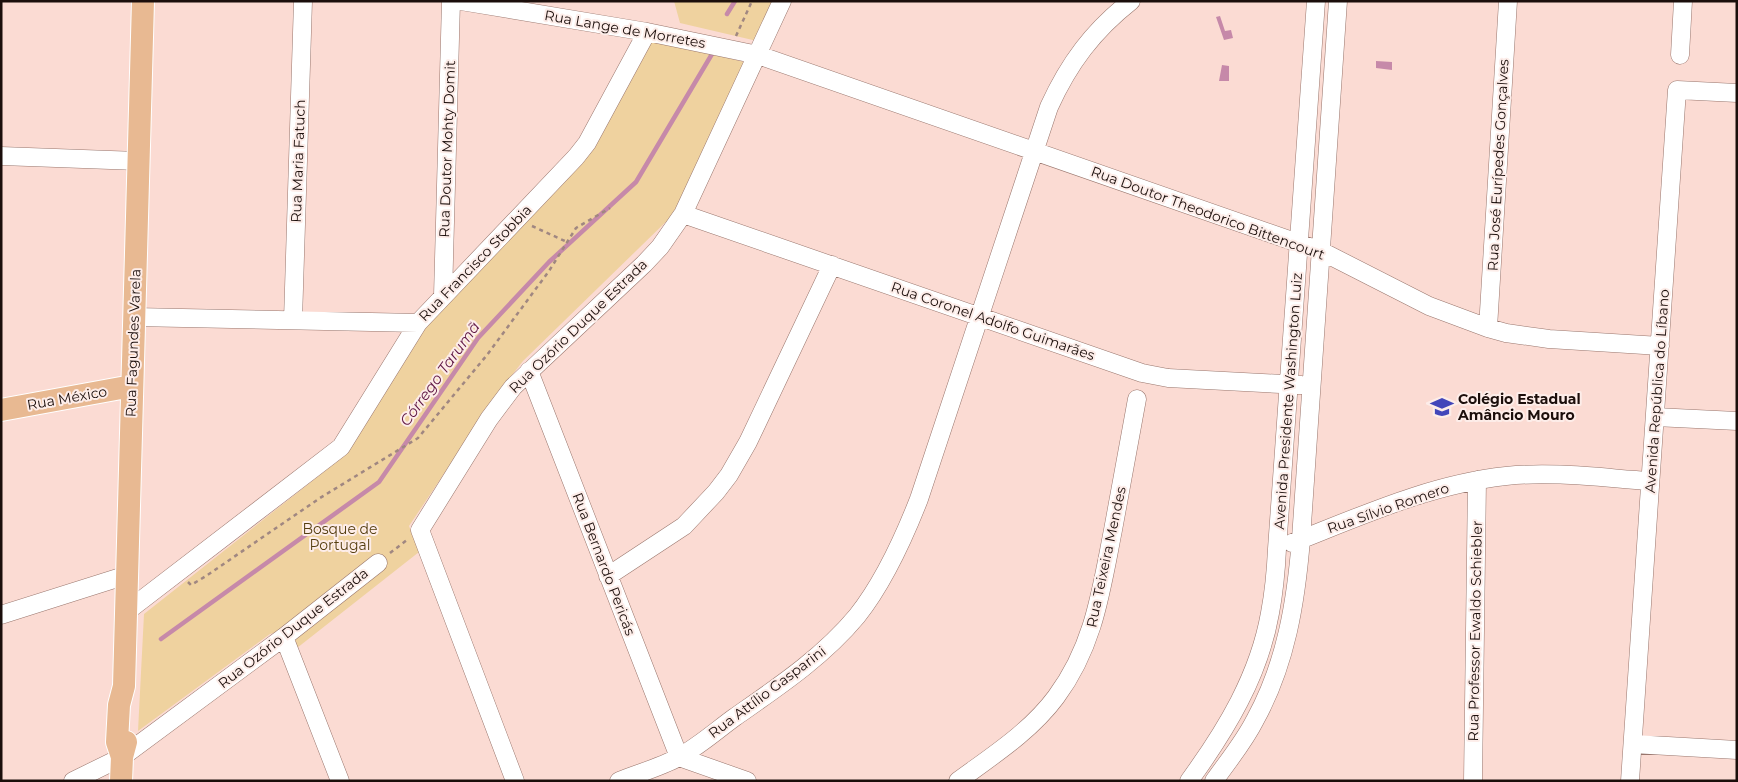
<svg xmlns="http://www.w3.org/2000/svg" width="1738" height="782" font-family="Montserrat,sans-serif">
<style>
.park{fill:#efd29f}
.water{fill:#c689a9}
.lines{fill:none;stroke-linecap:round;stroke-linejoin:round}
.stream{stroke:#c689a9;stroke-width:4.5}
.minor-casing{stroke:#99766d;stroke-width:19}
.major-casing{stroke:#fff;stroke-width:24}
.path{stroke:#a08781;stroke-width:2.5;stroke-dasharray:4 4;stroke-linecap:butt}
.minor{stroke:#fff;stroke-width:18}
.major{stroke:#e8b992;stroke-width:22}
.labels{text-anchor:middle;stroke-width:4;stroke-linejoin:round;paint-order:stroke}
.street-label{font-size:14px;fill:#1b0e0b;stroke:#fdede9}
.poi-label{font-size:14px;font-weight:bold;fill:#1b0e0b;stroke:#fdede9;text-anchor:start}
.park-label{font-size:14px;fill:#553e0f;stroke:#fdede9}
.water-label{font-size:15px;font-style:italic;fill:#5e1643;stroke:#fdede9}
</style>
<rect width="100%" height="100%" fill="#fbdbd3"/>
<path class="park" d="M674,1h102l-19,40 -77,-18z
M651,38l97,25 -72,149 -153,149 -25,32 -89,133 10,26 -122,96 -16,-17 -11,3 -132,97 6,-117 201,-159 82,-134 161,-167z"/>
<path class="water" d="M1220,16l5,15 6,-1 2,8 -9,2 -8,-23z
M1376,61l16,1v8l-16,-2z
M1222,65l7,1v15h-10z"/>
<g class="lines">
<path class="stream" d="M727,14l8,-13
M161,639l218,-157 99,-144 71,-76 87,-80 76,-128"/>
<defs>
<path id="minor" d="M461,1l186,31 111,23 563,196 108,55 59,22 18,5 43,6 111,7
M1680,55l3,-54
M1,156l137,5
M683,214l459,159 26,5 133,7
M443,296l8,-295
M134,317l284,6
M293,320l10,-319
M1488,328l20,-327
M529,371l150,386 68,24
M1655,417l82,4
M1292,543c69,-27 139,-59 214,-67 47,-5 97,2 144,5
M608,576l76,-50 32,-34 13,-17 19,-33 84,-177
M126,612l215,-165 77,-124 158,-166 11,-14 60,-111
M1,615l126,-40
M284,637l56,144
M1633,744l104,6
M73,781l49,-24 162,-120 94,-74
M515,781l-95,-251 69,-111 24,-32 131,-123 16,-17 23,-33 99,-213
M619,781c20,-8 42,-14 60,-24 20,-11 38,-27 56,-40 43,-30 88,-60 122,-101 27,-34 46,-76 62,-117l130,-392c20,-44 44,-76 82,-106
M958,781c34,-25 72,-49 98,-84 38,-51 45,-106 57,-167 8,-43 16,-87 24,-131
M1189,781c37,-51 70,-105 81,-168 4,-21 6,-43 7,-64l39,-548
M1214,781c14,-20 30,-39 41,-61 31,-56 41,-118 46,-181l37,-538
M1473,781l4,-301
M1630,781l47,-691 60,3"/>
<path id="major" d="M1,410l131,-24
M122,757l-5,-15 2,-37 5,-19 19,-685
M121,781l1,-24 4,-15"/>
</defs>
<use href="#minor" class="minor-casing"/>
<use href="#major" class="major-casing"/>
<path class="path" d="M736,36l16,-35
M532,226l35,16
M390,553l17,-13
M188,582l3,3 15,-9 114,-78 98,-60 69,-83 62,-84 27,-43 34,-20"/>
<use href="#minor" class="minor"/>
<use href="#major" class="major"/>
</g>
<defs>
<symbol id="school-bare" viewBox="-9 -9 18 18"><path d="M0-5L7-2L0 1L-7-2ZM-4 1L0 2.5L4 1V4Q0 6-4 4Z" fill="#4246ba" stroke="#fdede9" stroke-width="2.5" paint-order="stroke"/></symbol>
</defs>
<g fill-rule="evenodd">
<use href="#school-bare" x="1426" y="391" width="32" height="32"/>
</g>
<g class="labels">
<g class="street-label">
<text transform="translate(625 29) rotate(10)" y="5">Rua Lange de Morretes</text>
<text transform="translate(447 149) rotate(-88)" y="5">Rua Doutor Mohty Domit</text>
<text transform="translate(298 161) rotate(-88)" y="5">Rua Maria Fatuch</text>
<text transform="translate(1498 165) rotate(-87)" y="5">Rua José Eurípedes Gonçalves</text>
<text transform="translate(1208 213) rotate(20)" y="5">Rua Doutor Theodorico Bittencourt</text>
<text transform="translate(475 263) rotate(-46)" y="5">Rua Francisco Stobbia</text>
<text transform="translate(993 321) rotate(19)" y="5">Rua Coronel Adolfo Guimarães</text>
<text transform="translate(578 326) rotate(-44)" y="5">Rua Ozório Duque Estrada</text>
<text transform="translate(133 343) rotate(-88)" y="5">Rua Fagundes Varela</text>
<text transform="translate(1657 391) rotate(-86)" y="5">Avenida República do Líbano</text>
<text transform="translate(67 398) rotate(-10)" y="5">Rua México</text>
<text transform="translate(1288 401) rotate(-86)" y="5">Avenida Presidente Washington Luiz</text>
<text transform="translate(1388 508) rotate(-19)" y="5">Rua Sílvio Romero</text>
<text transform="translate(1106 557) rotate(-78)" y="5">Rua Teixeira Mendes</text>
<text transform="translate(604 564) rotate(69)" y="5">Rua Bernardo Pericás</text>
<text transform="translate(293 628) rotate(-38)" y="5">Rua Ozório Duque Estrada</text>
<text transform="translate(1475 631) rotate(-89)" y="5">Rua Professor Ewaldo Schiebler</text>
<text transform="translate(767 692) rotate(-37)" y="5">Rua Attílio Gasparini</text>
</g>
<g class="poi-label">
<text x="1458" y="404">Colégio Estadual<tspan x="1458" dy="16">Amâncio Mouro</tspan></text>
</g>
<g class="park-label">
<text x="340" y="534">Bosque de<tspan x="340" dy="16">Portugal</tspan></text>
</g>
<g class="water-label">
<text transform="translate(440 374) rotate(-54)" y="5">Córrego Tarumã</text>
</g>
</g>
<rect width="1738" height="782" fill="none" stroke="#1b0e0b" stroke-width="5"/>
</svg>
